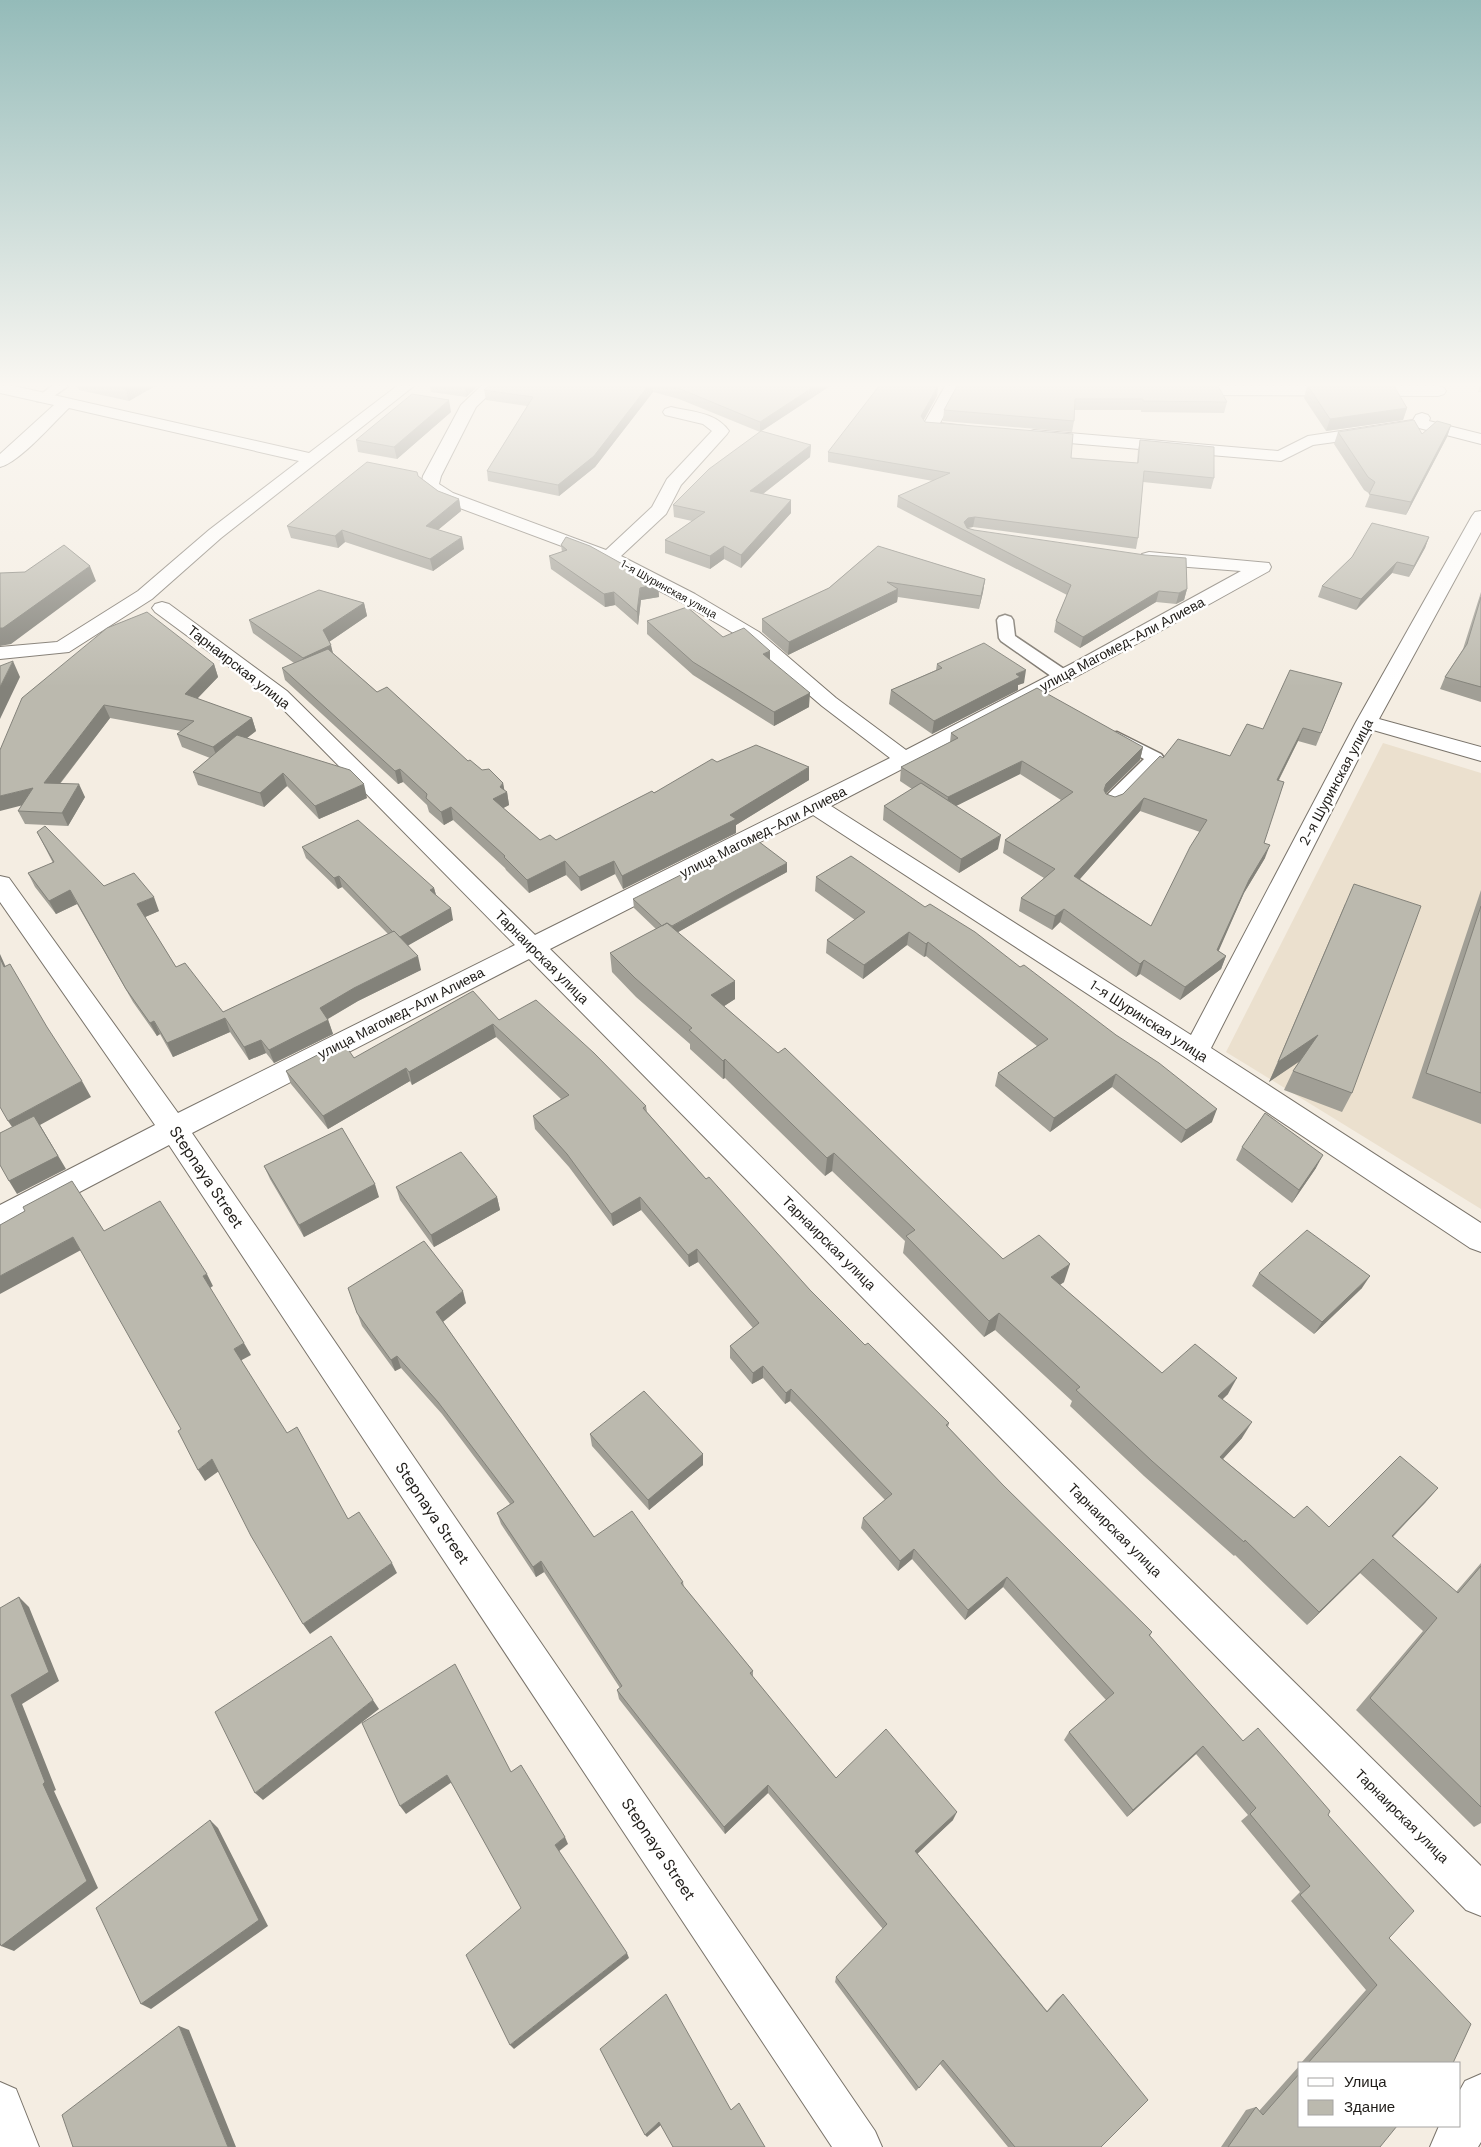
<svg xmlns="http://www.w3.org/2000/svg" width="1481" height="2147" font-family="'DM Sans',sans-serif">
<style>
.built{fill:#ebe0ce}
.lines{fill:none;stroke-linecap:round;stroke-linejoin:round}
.service-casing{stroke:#7a746b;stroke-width:3}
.minor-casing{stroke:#7a746b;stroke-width:2}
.service{fill:#fff;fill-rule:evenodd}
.minor{fill:#fff;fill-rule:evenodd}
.wall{fill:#a19f96;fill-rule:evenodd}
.shaded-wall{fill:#83827a}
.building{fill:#bbb9ae;stroke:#83827a;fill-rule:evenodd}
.labels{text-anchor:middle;stroke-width:5;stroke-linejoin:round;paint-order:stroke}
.far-street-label{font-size:11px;fill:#1e1b17;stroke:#fff}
.street-label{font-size:14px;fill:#1e1b17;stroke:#fff}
.near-street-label{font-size:16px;fill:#1e1b17;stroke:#fff}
</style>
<rect width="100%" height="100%" fill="#f4ede2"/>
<path class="built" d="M1383,743l98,30v436l-255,-157z"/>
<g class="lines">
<defs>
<path id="service" d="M52,386h16l-21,15h-10l-1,-3z
M1005,615l6,2 2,3 2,16 55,37 2,4 -2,4h-12l-57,-40 -2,-3 -2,-18 2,-3z
M1117,732l44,22 3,4 -46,48 -7,2 -7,-2 -2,-4 2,-4 40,-39 -33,-18 -3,-4 3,-4z"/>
<path id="minor" d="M0,386h14l295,67 88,-67h17l-193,152 -69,61 -83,53 -69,7v-12l57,-5 81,-51 71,-61 90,-69 -230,-53c-16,15 -49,54 -69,59v-13l54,-49 -54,-12z
M481,386h17l-22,21 -35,69 -2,8 14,9 153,57 46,-43 15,-28 45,-48 -9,-7 -38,-9 -2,-3 2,-3 6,-2c21,5 45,5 58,24l-2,3 -46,51 -15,29 -45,42 74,38 64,38 77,66 70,52 169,-88 166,-91 -92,-7 -7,-2 -2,-4 2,-4 7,-2 120,11 2,4 -2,4c-145,81 -291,159 -438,235l360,229 165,-313 116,-206 3,-4 6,-1v21l-102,187 102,28v14l-108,-31 -162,318 270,175v29l-11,-4 -284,-190 -373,-243 -263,134 931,917v50l-15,-6 -937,-951 -337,174 683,998 7,16h-50l-663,-1002 -158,83 -11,3v-26l155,-80 -155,-223v-26l9,2 169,235 337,-168 -242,-246 -118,-87 -3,-4 3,-4 7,-2 7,2 118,87 248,244 355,-177 -68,-52 -77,-66 -64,-38 -79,-41 -161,-60 -20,-15 2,-10 38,-71z
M945,386h15l-20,37 27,3 2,3 -2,3c-13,4 -30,2 -43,-2l-2,-3z
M1177,386h262l5,2 2,3 -2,3 -6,2 -256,-1 -6,-2 -2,-3z
M1422,413l6,2 2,3 -1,3 52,13v10l-62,-16 -26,6 -80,11 -32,16 -247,-21 -6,-2 -2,-3 2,-3 6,-2 244,21 30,-15 105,-16 3,-5z
M1481,2074v68l-3,5h-48l9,-21h21v-36l5,-9z
M0,2082l16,7 23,58h-39z"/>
</defs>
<use href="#service" class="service-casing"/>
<use href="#minor" class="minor-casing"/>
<use href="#service" class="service"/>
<use href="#minor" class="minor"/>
</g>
<path class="wall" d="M77,386h78l-26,15 -50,-11z
M430,386h48l-12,11 -35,-5z
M488,386h342l-70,46 -81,-33 -26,-7 -58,75 -36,29 -71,-15 -1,-10 40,-65 -41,-6 -2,-10z
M938,386l-1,10 -13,24 1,2 146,36 66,5 1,-13 2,-10 74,38 -3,11 -68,-7 -5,56 -2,11 -163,-22 -6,1 220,61 -3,11 -8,4 -20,-2 -76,46 -26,-16 2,-11 11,-26 -170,-88 1,-11 35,-15 -105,-19v-10z
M957,386l270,16 -3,11 -83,-1v-2h-67v11l-2,11 -129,-11 1,-11z
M1307,386h87l13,22 -4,12 -77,11 -22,-33z
M1480,386h1v6h-3z
M451,412l-54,47 -39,-7 -2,-12z
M1451,425l-4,12 -41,78 -41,-8 5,-13 -6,-4 -30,-46 4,-12 84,2z
M811,445l-1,12 -47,37 28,6v13l-50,55 -17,-9 -14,10 -45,-16v-13l27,-19 -18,-4 -1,-12z
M418,476l20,15 21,8 2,12 -23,19 26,19 -31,22 -88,-29 -7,6 -47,-10 -4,-12z
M1429,537l-4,11 -16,29 -17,-4 -36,37 -38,-13 4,-11z
M561,545l82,27v4l15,8 1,13 -18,3 -3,25 -23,-20 -10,2 -54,-38 -2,-13 13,-4z
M878,546l107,33 -2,13 -4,17 -81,-12 -1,5 -109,53 -26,-23v-13l67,-31z
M1481,592v110l-41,-13 5,-12 18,-28z
M364,603l3,13 -38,26 4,11 44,39 91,69 35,22 1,7 3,2 2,13 -6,3 37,32h16l161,-78 92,18 -73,45v8l-113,56 -8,-15 -34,17 -15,-16 -37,18 -23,-23 -1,-2 -52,-48 -9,5 -15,-13 -2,-7 -24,-23 -5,2 -113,-104 -3,-12 12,-5 -41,-30 -4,-13z
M647,621l76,16 47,23 39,47 -35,19 -81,-51 -46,-41z
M214,664l4,13 -21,22 55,19 4,13 -9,7 120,60 -48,21 -32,-33 -23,21 -66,-22 -5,-13 17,-14 -28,-11 -5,-13 4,-3 -71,-13 -50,66 25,13 -17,29 -43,-2 -7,-13 4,-6v-107z
M937,664l87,19 -6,2v5l-86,44 -43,-30 2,-14 45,-20z
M1342,683l-26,63 -18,-5 -19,39 -15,63 1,15 -21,35 -26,58 8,5 -5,13 -41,31 -40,-26 -4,3 -76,-55 -8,8 -33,-19 2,-13 23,-20 -41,-25 2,-13 56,-40 -41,-26 -64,32 42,43 -39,24 -76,-53 1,-14 28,-17 -12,-8 1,-14 49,-25 1,-9 192,14 -3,13 -34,34 9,3 8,-3 40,-36 67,-2 33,-27zM1140,811l60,21 -49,94 -71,-47z
M37,832l67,54 55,25 -14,6 31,50 47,45 165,-78 -46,-47 -4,2 -32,-31 -4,-11 132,41 2,7 17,25 -45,25 13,25 -63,31 -30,18 5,15 -59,29 -8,-10 -17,7 -19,-28 -57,25 -13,-23 -3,2 -24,-34 -56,-98 -21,10 -21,-27 -7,-14 25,-10z
M851,856l361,266 -31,21 -69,-56 -62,45 -55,-46 3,-13 39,-27 -111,-90 -2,1 -17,-12 -44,34 -37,-26 1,-13 28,-20 -40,-29 1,-14z
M787,872l-109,60 57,67 -11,7 279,253 61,23 -4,3 102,88 66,21 -6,5 20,39 -19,21 71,59 35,9 109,-39 -45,49 63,55 25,-29v260l-7,4 -118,-117 67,-79 -63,-58 -53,52 -72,-70 -1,1 -90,-80 -74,-70 2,-5 -77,-71 -11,7 -81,-84 2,-12 -73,-70 -7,5 -100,-98 -2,1 -33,-30v-5l-54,-47 -24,-25 -2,-19 46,-24 -22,-21 -1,-9z
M1481,890v234l-69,-26z
M1345,904l7,189 -10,19 -58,-22 9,-19 7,-11 -31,22z
M499,1020l147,86 1,6 59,67 104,111 55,55 84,78 -1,4 55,58 149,147 -2,4 93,105 85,74 61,123 64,125h-152l65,-73 -75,-89 9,-9 -59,-71 7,-6 -52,-61 -69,63 -63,-77 5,-8 37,-32 -103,-113 -38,33 -53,-61 -14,12 -37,-43 2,-10 22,-18 -95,-99 -5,3 -22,-26 -11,6 -22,-26v-12l23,-18 -55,-66 -9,5 -48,-57 -28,16 -44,-59 -34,-38 -2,-13 28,-17 -65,-62 -84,48 -2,-4 -82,48 -37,-45 -5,-13 68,-13z
M1242,1147l74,21 -24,35 -56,-43z
M264,1166l115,31 -75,40 -34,-58z
M396,1187l101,10 3,13 -66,37 -34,-47z
M1259,1273l103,15 -48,46 -62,-48z
M348,1288l118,15 -23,19 151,215 89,45 1,5 69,84v6l83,101 117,42 -36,33 130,158 10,-12 6,-5 38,153h-93l-68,-83 -24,27 -81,-109 1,-5 47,-48 -115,-136 -43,41 -106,-135 -2,-9 3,-2 -76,-116 -8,5 -35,-53 -4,-11 13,-9 -68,-90 -41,-46 -6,3 -33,-45z
M590,1434l113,20v11l-54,45 -57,-64z
M1300,2065v61l80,21h-159l25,-37 10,-3 3,4z"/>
<path class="shaded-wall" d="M124,386h31l-26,15z
M465,386h13l-12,11z
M648,386h4l1,6 -58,75 -36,29 -1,-11z
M815,386h15l-70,46v-10z
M938,386l-1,10 -17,30 1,-10z
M449,400l2,12 -54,47 -3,-12z
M1407,408l-4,12 -77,11 4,-12z
M1451,425l-4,12 -41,78 5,-13z
M811,445l-1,12 -60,47v-13z
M459,499l2,12 -33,27 -2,-12z
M791,500v13l-50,55v-13z
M975,517l-2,10 -6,1 -3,-6 4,-4z
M342,530l3,12 -7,6 -3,-12z
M462,537l2,12 -31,22 -3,-12z
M1429,537l-4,11 -16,29 5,-11z
M724,546v13l-14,10v-13z
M1397,562l-5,11 -36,37 5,-11z
M90,566l6,15 -85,63 -11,2v-18z
M643,572v13l15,-1 1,13 -18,3 -3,25 -1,-13z
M985,579l-2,13 -4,17 2,-13z
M898,589l-1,13 -109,53 1,-13z
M1187,589l-3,11 -8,4 3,-11z
M1159,591l-3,11 -76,46 3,-11z
M614,592l1,13 -10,2 -1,-13z
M364,603l3,13 -41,28 -3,-14z
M331,645l3,13 -28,14 -3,-14z
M770,651v13l-7,-10z
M13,661l7,16 -20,42v-32z
M214,664l4,13 -29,30 -4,-13z
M1026,670l-2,13 -6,2v5l-86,44 2,-13 82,-47z
M810,693l-1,14 -35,19v-14z
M104,705l6,13 -60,78 -6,-13z
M252,718l4,13 -38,29 -5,-13z
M1303,728l-5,13 -26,52 5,-13z
M1143,747l-3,13 -38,37 4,-13z
M1022,761l-2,13 -74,37 2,-14z
M809,767v13l-73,45v8l-113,56 -1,-13 108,-61z
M400,769l3,13 -5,2 -3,-13z
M283,773l4,13 -23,21 -4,-14z
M503,783l2,10 2,-1 2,13 -13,7 -3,-13z
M79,784l6,13 -17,29 -6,-13z
M364,784l3,14 -48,21 -4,-13z
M33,788l6,13 -39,10v-15z
M1144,798l-4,13 -69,78 3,-13z
M451,807l2,13 -9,5 -3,-13z
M1001,835l-3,14 -39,24 2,-14z
M1270,845l-5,13 -21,35 -31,71 4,-14 32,-70z
M565,861l1,14 -37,18 -2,-13z
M614,861l1,13 -34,17 -2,-14z
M787,863v9l-54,29 -67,38v-9l67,-38z
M339,876l3,11 -4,2 -4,-11z
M434,888l3,11 -7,-9z
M70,890l7,14 -21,10 -7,-13z
M154,897l5,14 -16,7 -6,-14z
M451,908l2,12 -51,29 -3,-12z
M1064,909l-4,13 -8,8 3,-14z
M909,932l-2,13 -44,34 1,-14z
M928,942l-2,14 -2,1 2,-13z
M0,954l13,29 -9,-16 -4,-9z
M418,956l3,14 -63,31 -34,20 -4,-13 34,-20z
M1226,956l-5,13 -41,31 5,-13z
M1144,960l-4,14 -4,3 4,-13z
M735,981v18l-23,15 -1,-19z
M225,1018l5,14 -57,25 -6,-14z
M328,1020l5,14 -59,29 -5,-13z
M154,1021l6,13 -3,2 -7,-13z
M493,1024l3,13 -84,48 -3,-13z
M1318,1035l-9,20 -40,27 9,-20z
M261,1040l5,13 -17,7 -5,-13z
M725,1059v19l-2,1v-18z
M406,1068l4,13 -82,48 -5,-13z
M1116,1074l-4,13 -62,45 4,-14z
M82,1081l9,16 -51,28 26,44 -49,25 -8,-13 10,-44 -11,-16z
M1217,1109l-5,13 -31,21 5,-13z
M834,1153l-2,18 -7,5 2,-18z
M1323,1155l-7,13 -24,35 7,-13z
M375,1184l4,13 -75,40 -5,-12z
M497,1197l3,13 -66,37 -3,-12z
M640,1197l1,13 -28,16 -2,-12z
M73,1237l8,13 -81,44v-18z
M697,1249l1,13 -9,5 -1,-12z
M1070,1264l-6,18 -18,12 5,-17z
M207,1274l6,12 -3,2 -7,-12z
M1370,1276l-8,12 -48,46 8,-12z
M463,1291l3,12 -26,21 -4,-12z
M999,1313l-4,17 -11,7 5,-16z
M244,1343l7,12 -11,6 -6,-12z
M397,1356l4,12 -6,3 -4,-11z
M763,1366v12l-11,6 1,-11z
M1237,1378l-9,16 -18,18 8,-16z
M791,1389l-1,12 -5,3 1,-11z
M1252,1422l-10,16 -31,34 9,-15z
M703,1454v11l-54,45 -1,-10z
M212,1459l7,12 -14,10 -7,-11z
M1438,1488l-13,15 -46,47 13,-14z
M914,1549l-2,10 -14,12 2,-10z
M1373,1559l-13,14 -53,52 12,-13z
M541,1561l3,11 -8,5 -3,-10z
M392,1563l5,10 -87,61 -7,-10z
M1007,1577l-4,10 -38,33 3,-10z
M19,1597l10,10 30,74 -37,23 34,86 -2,1 44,97 -84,63 -13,-5 42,-162 -32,-89z
M373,1700l6,9 -116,91 -8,-7z
M1203,1746l-7,8 -69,63 6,-7z
M447,1775l5,7 -46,32 -6,-8z
M768,1785v8l-43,41 -1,-7z
M957,1812l-4,8 -40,38 2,-7z
M210,1820l8,8 50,98 -117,83 -10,-5z
M565,1837l3,7 -10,8 -3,-7z
M627,1953l2,5 -115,91 -4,-4z
M179,2026l10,4 47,117h-8z
M659,2122l2,3 -14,12 -2,-2z"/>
<path class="building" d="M488,386h160l-54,70 -36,29 -71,-14 46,-74 -49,-7z
M671,386h144l-55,36 -82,-34z
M879,386h59l-17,30 4,6 148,12 -2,24 67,5 2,-23 74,7v31l-70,-7 -6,67 -163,-21 -7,1 -4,4 3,6 7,2 171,25 41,3 1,31 -8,4 -20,-2 -76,46 -27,-16 15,-36 -173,-89 52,-23 -122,-21z
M957,386h261l9,16 -84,-1v-2h-68l-1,22 -130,-11z
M1308,386h86l13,22 -77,11z
M412,394l37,6 -55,47 -38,-7z
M1414,420l8,14 15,-13 14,4 -40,77 -42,-8 6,-12 -7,-5 -30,-45z
M761,431l50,14 -61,46 41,9 -50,55 -17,-9 -14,10 -45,-16 40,-28 -32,-7 36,-36z
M367,462l50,10 1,4 20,15 21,8 -33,27 36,11 -32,22 -88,-29 -7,6 -48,-10z
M1372,523l57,14 -15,29 -17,-4 -36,37 -39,-13 30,-29z
M566,537l24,9 36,20 3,-2 14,8 -1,4 16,8 -18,4 -3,24 -23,-20 -10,2 -55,-38 18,-6 -6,-5z
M64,545l26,21 -87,62h-3v-55l25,-1z
M878,546l107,33 -4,17 -94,-14 11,7 -109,53 -27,-23 67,-31z
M319,590l45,13 -41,27 8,15 -28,13 -54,-38z
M1481,597v90l-36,-10 22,-33z
M687,607l36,30 21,-9 26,23 -7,3 47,39 -36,19 -81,-50 -46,-41z
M147,612l67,52 -29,30 67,24 -39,29 -36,-13 17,-13 -90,-16 -60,78 35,1 -17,29 -44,-2 15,-23 -33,8v-46l22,-52 85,-70z
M984,643l42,27 -10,4 4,3 -86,44 -43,-31 51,-22 -5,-4z
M328,649l49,43 10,-5 81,74 2,-1 12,10 7,-1 14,14 -3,4 7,5 -14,7 47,41 10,-5 6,5 96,-49 2,2 58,-34 5,3 39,-17 53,22 -79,48 6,4 -114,57 -8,-15 -35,16 -14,-16 -38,19 -23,-23 1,-1 -54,-49 -10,5 -15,-14 1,-4 -27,-25 -5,2 -113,-103z
M13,661l-13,26v-21z
M1290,670l52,13 -21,50 -18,-5 -26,52 7,2 -20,61 6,2 -21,35 -32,70 9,6 -41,31 -41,-27 -4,4 -76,-55 -9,7 -34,-18 34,-29 -50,-29 68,-48 -51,-31 -74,36 -47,-30 57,-29 -7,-5 86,-45 106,59 -37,37 -2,6 2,4 9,3 8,-3 37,-38 3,2 15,-19 52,17 17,-32 16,5zM1144,798l63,22 -17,27 -39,79 -77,-50z
M237,735l113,35 14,14 -49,22 -32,-33 -23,20 -67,-21z
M921,783l80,52 -40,24 -77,-53z
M358,820l76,68 -4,2 21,18 -51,29 -6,-6 -1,1 -54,-56 -5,2 -32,-31z
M45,826l59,60 30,-13 20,24 -17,7 39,63 9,-4 38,49 171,-81 24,25 -64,32 -34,20 8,12 -59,30 -8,-10 -17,7 -19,-29 -58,25 -13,-22 -4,2 -24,-34 -56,-99 -21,11 -21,-28 26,-11 -17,-30z
M754,838l33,25 -54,29 -61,34 -5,-3 -5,3 -29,-27z
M851,856l74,51 5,-3 45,28 45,35 4,-2 92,70 43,28 58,46 -31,21 -70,-56 -62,44 -56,-45 50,-34 -120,-97 -2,2 -17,-12 -45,33 -37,-25 38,-28 -49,-35z
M1354,884l67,22 -69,187 -59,-22 25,-36 -40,27z
M1481,906v187l-55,-20z
M667,923l68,58 -24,14 67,58 7,-5 218,211 36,-24 31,29 -19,13 111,96 33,-29 42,34 -19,18 34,26 -32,35 74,61 13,-12 22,21 71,-71 38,32 -46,48 66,57 23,-27v241l-111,-109 67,-80 -64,-59 -54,53 -74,-72 -1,2 -92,-81 -76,-71 4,-3 -81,-74 -10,8 -83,-85 9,-6 -81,-77 -7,5 -102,-99 -2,2 -34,-31 3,-2 -57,-50 -25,-25z
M0,958l4,9 6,-3 37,63 35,54 -74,40 -8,-14z
M473,991l26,29 37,-20 58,53 52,53 -3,2 63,71 3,-2 101,113 55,55 3,-2 81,80 -3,2 57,60 149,147 -3,3 94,106 15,-13 72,83 -2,4 86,96 -25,27 82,86 -18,39h-145l69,-78 -77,-90 10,-9 -60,-72 6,-6 -53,-62 -70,64 -64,-78 45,-39 -107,-116 -39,33 -54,-61 -14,12 -37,-43 29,-24 -101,-105 -5,4 -23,-27 -10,7 -23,-27 29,-23 -62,-74 -9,6 -48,-58 -29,17 -44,-60 -34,-38 36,-21 -76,-71 -84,48 -3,-4 -83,48 -37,-45 57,-29 11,16z
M1265,1113l58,42 -24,35 -57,-43z
M34,1116l24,40 -49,25 -9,-16v-32z
M342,1128l33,56 -76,41 -35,-59z
M461,1152l36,45 -66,38 -35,-48z
M72,1181l32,50 56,-30 47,73 -4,2 41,67 -10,6 53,84 10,-6 51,92 11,-7 33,51 -89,61 -52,-88 -39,-77 -14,11 -20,-39 3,-2 -108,-192 -73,39v-51l25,-14 -2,-4z
M1307,1230l63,46 -48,46 -63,-49z
M424,1241l39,50 -27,21 158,225 38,-26 51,71 -2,1 72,88 -3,2 86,105 50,-49 71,83 -42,39 132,161 16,-18 85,106 -47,47h-86l-72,-87 -24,28 -83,-111 51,-53 -119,-139 -44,42 -107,-137 5,-4 -81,-125 -8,6 -36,-54 17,-11 -76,-100 -41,-46 -6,4 -34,-47 -9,-25z
M644,1391l59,63 -55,46 -58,-66z
M19,1597l30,75 -38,23 34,87 -2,2 44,97 -86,65 -1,-3v-335z
M331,1636l42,64 -118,93 -40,-81z
M455,1664l56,108 10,-7 44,72 -10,8 72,108 -117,92 -44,-90 55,-47 -74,-133 -47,31 -38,-83z
M210,1820l49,100 -118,84 -45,-96z
M666,1994l65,116 8,-7 26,44h-92l-14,-25 -14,13 -45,-86z
M179,2026l49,121h-155l-11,-32z
M1300,2073v53h97l-17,21h-152l28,-40 7,8z"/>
<linearGradient id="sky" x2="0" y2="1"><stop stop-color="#94bbb9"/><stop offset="0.56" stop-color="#faf7f2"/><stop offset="1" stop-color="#faf7f2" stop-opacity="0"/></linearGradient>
<rect width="1481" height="687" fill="url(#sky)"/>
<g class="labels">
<g class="far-street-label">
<text transform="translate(669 589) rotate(29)" y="4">1-я Шуринская улица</text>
</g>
<g class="street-label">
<text transform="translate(1122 644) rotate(-28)" y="5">улица Магомед-Али Алиева</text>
<text transform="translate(239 667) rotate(38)" y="5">Тарнаирская улица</text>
<text transform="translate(1336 782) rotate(-62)" y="5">2-я Шуринская улица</text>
<text transform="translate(763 832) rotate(-27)" y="5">улица Магомед-Али Алиева</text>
<text transform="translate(542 957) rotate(45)" y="5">Тарнаирская улица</text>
<text transform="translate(401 1013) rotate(-27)" y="5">улица Магомед-Али Алиева</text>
<text transform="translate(1149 1021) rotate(33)" y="5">1-я Шуринская улица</text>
<text transform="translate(829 1243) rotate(45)" y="5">Тарнаирская улица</text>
<text transform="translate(1115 1530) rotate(45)" y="5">Тарнаирская улица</text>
<text transform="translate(1402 1816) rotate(45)" y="5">Тарнаирская улица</text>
</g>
<g class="near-street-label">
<text transform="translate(207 1177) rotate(56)" y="6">Stepnaya Street</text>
<text transform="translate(433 1513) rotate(56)" y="6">Stepnaya Street</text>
<text transform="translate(659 1849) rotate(56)" y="6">Stepnaya Street</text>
</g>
</g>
<rect x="1298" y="2062" width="162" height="65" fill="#ffffff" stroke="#a5a4a2"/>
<rect x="1308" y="2078" width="25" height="8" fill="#ffffff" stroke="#a5a4a2"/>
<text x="1344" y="2087" font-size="15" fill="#1e1b17">Улица</text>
<rect x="1308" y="2100" width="25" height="15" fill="#bbb9ae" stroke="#a5a4a2"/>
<text x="1344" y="2112" font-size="15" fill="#1e1b17">Здание</text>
</svg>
